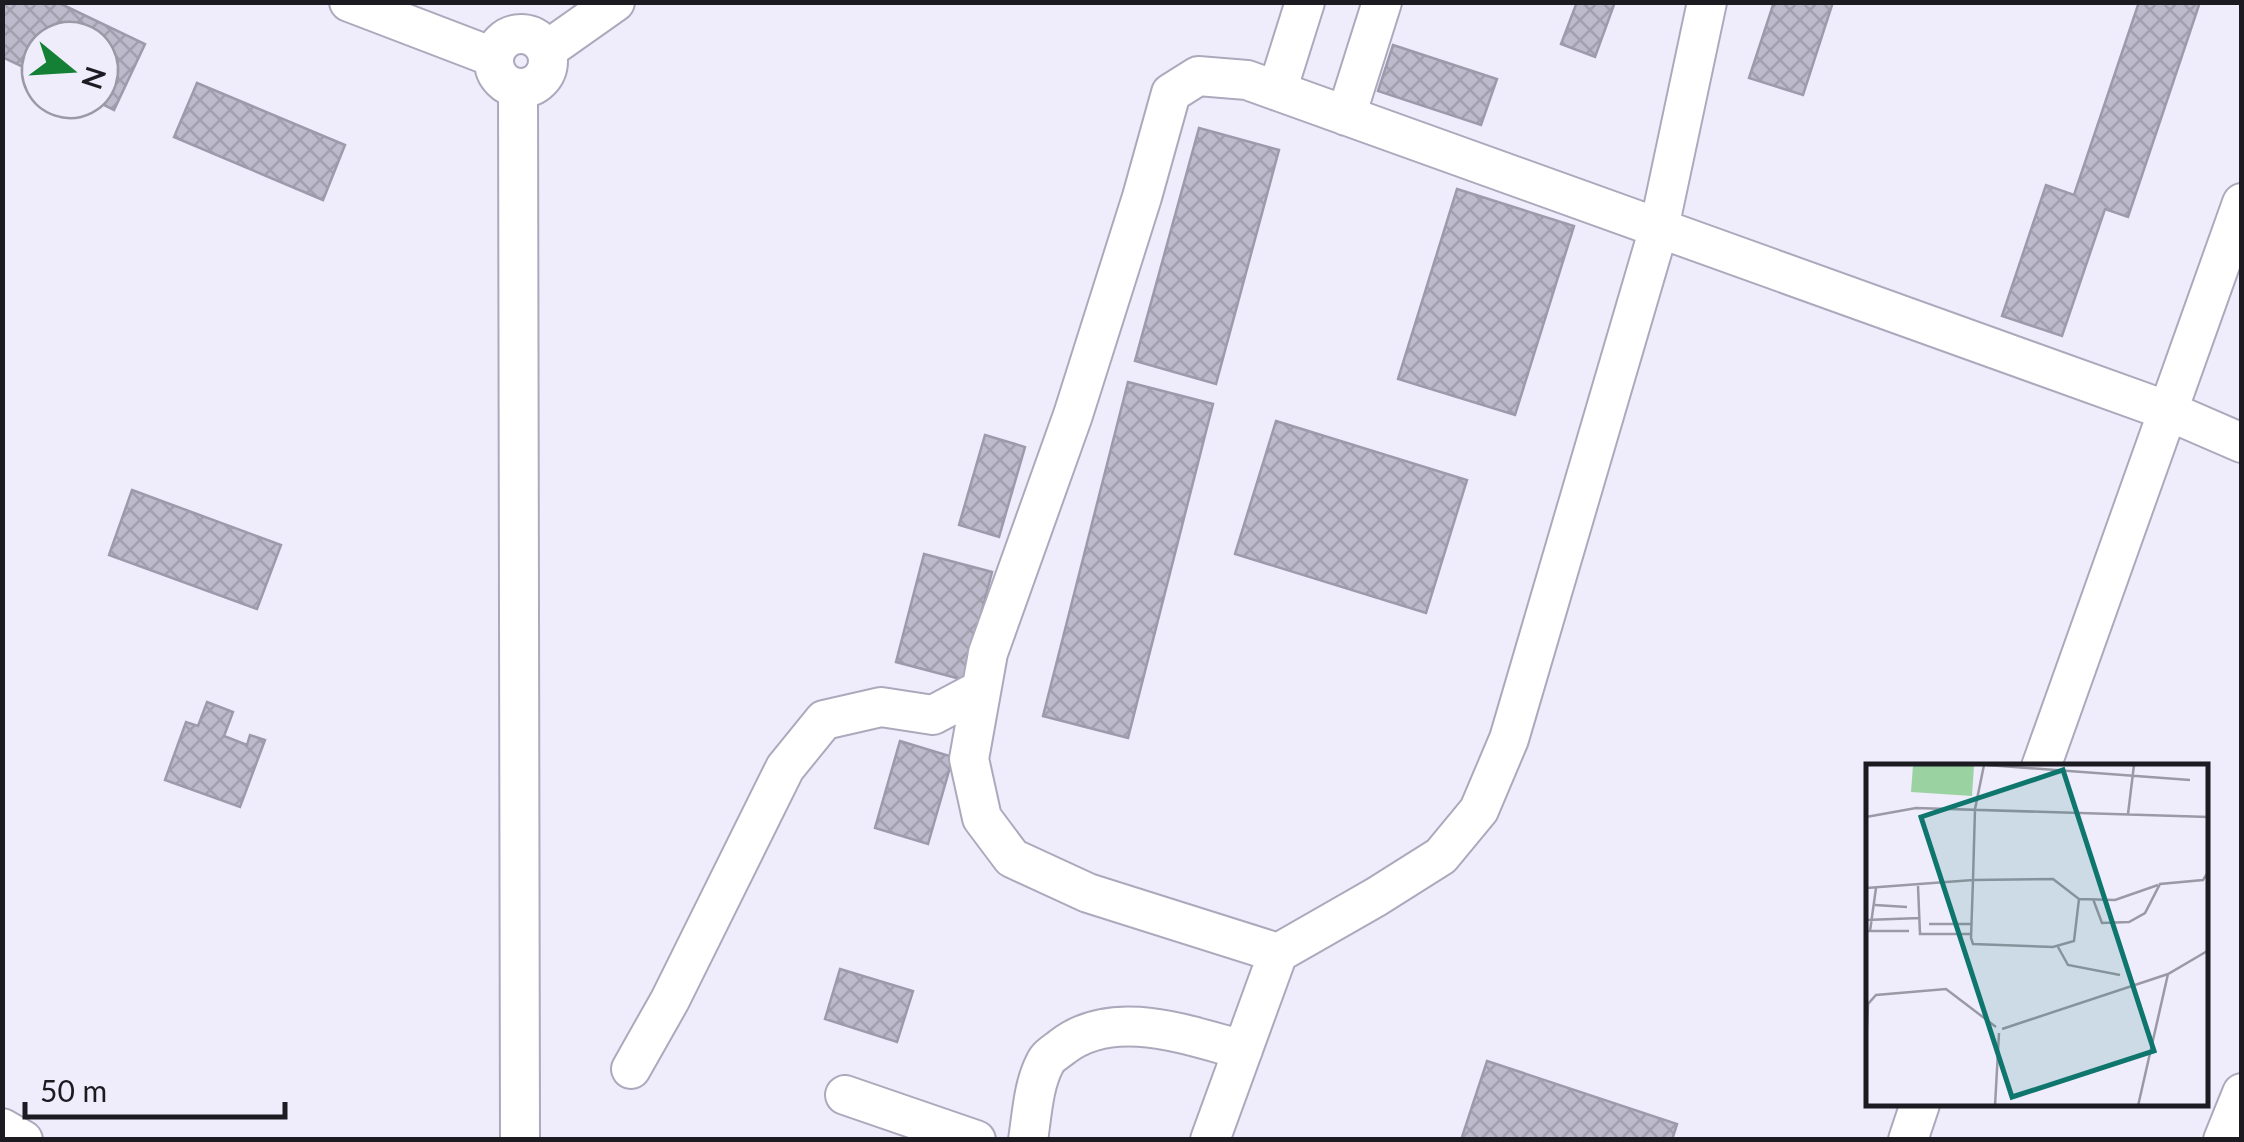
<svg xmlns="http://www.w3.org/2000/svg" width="2244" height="1142" font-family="Lato,sans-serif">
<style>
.building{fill:url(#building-cross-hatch);stroke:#9c9aab;stroke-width:2.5}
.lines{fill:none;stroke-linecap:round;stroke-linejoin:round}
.minor-casing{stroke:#aca9bc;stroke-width:42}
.minor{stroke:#fff;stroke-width:38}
.inset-road{fill:none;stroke:#9b99a5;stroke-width:2.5}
.view{fill:#0f766e;fill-opacity:0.15;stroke:#0f766e;stroke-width:5}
.inset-edge{fill:none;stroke:#1c1b22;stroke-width:5}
</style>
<defs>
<pattern id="building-cross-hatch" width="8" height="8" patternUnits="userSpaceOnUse" patternTransform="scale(2.5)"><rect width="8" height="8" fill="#bdbacc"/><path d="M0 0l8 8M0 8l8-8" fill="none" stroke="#a29faf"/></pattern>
</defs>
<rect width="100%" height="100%" fill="#efedfc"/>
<path class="building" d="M2,2h55l88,42 -31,66 -20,-10h6v-60h-60v35l-38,-18z
M1577,2h38l-20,55 -34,-13z
M1774,2h59l-30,93 -54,-17z
M2139,2h61l-72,215 -23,-8 -43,127 -60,-20 44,-131 28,10z
M1393,45l104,34 -16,46 -103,-34z
M197,83l148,62 -22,55 -149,-63z
M1199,128l80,22 -63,234 -81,-23z
M1457,189l117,37 -59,189 -117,-36z
M1128,382l85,22 -85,334 -85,-22z
M1276,421l191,59 -41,133 -191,-59z
M985,435l40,12 -26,90 -40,-12z
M132,490l149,55 -24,64 -148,-54z
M924,554l68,18 -28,108 -68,-18z
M207,702l26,10 -9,24 23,9 3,-10 15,5 -25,67 -75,-27 21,-58 12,4z
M900,741l53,16 -25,87 -53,-16z
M840,969l73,22 -16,51 -72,-23z
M1487,1061l190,63 -5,16h-211z"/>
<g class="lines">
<defs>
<path id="minor" d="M349,2l144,55
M1707,2l-48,226 -150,511 -30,71 -38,46 -65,41 -98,56 -190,-60 -76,-35 -30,-40 -13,-59 19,-106 85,-238 69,-218 29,-104 27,-17 49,4 921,331 74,32
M494 61a27 27 0 1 1 54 0a27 27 0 1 1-54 0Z
M547,50l68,-48
M518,89l2,1051
M1277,91l28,-89
M1346,116l36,-114
M2041,767l201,-564
M631,1069l39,-69 115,-232 39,-48 57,-13 52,8 47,-25
M845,1095l131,45
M2,1128l21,12
M1028,1140c4,-25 5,-54 17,-77 3,-7 11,-11 17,-16 51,-40 124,-12 181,3
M1210,1140l68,-187
M1908,1140l12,-36
M2223,1140l19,-47"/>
</defs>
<use href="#minor" class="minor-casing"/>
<use href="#minor" class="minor"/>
</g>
<g transform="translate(1866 764)">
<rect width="342" height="342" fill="#efedfc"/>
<path d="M47,1h61l-2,31 -61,-4z" fill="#9bd2a2"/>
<path class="inset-road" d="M121,1l203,15M262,50l6,-49M0,53l50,-9 293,9M52,122l2,48h51M0,124l107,-8 80,-1 26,20 -5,42 -21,6 -80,-3 -2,-6 2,-58 2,-71 9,-44M213,135l36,1 43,-15M227,135l9,24 27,-1 16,-9 15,-29 43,-4 6,-9M9,141l32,2M0,156l54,-2M63,160h42M0,167h43M4,167l6,-43M192,183l10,18 52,10M136,265l166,-55 41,-24M0,284l2,-44 8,-9 70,-6 50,38M129,342l4,-73M272,342l30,-132"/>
<path class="view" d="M197,6l91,281 -142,46 -91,-280z"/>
<rect width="342" height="342" class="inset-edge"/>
</g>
<rect width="2244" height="1142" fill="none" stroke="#1c1b22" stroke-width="10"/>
<g transform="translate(70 70) rotate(108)"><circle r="48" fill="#efedfc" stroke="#9b99a5" stroke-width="2.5"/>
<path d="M0-8L18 38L0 25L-18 38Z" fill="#138036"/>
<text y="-15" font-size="28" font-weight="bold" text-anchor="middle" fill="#1c1b22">N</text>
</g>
<path d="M25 1102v15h260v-15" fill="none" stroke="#1c1b22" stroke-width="5"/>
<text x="40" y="1102" font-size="30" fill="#1c1b22" stroke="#efedfc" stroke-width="8" paint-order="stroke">50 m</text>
</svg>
